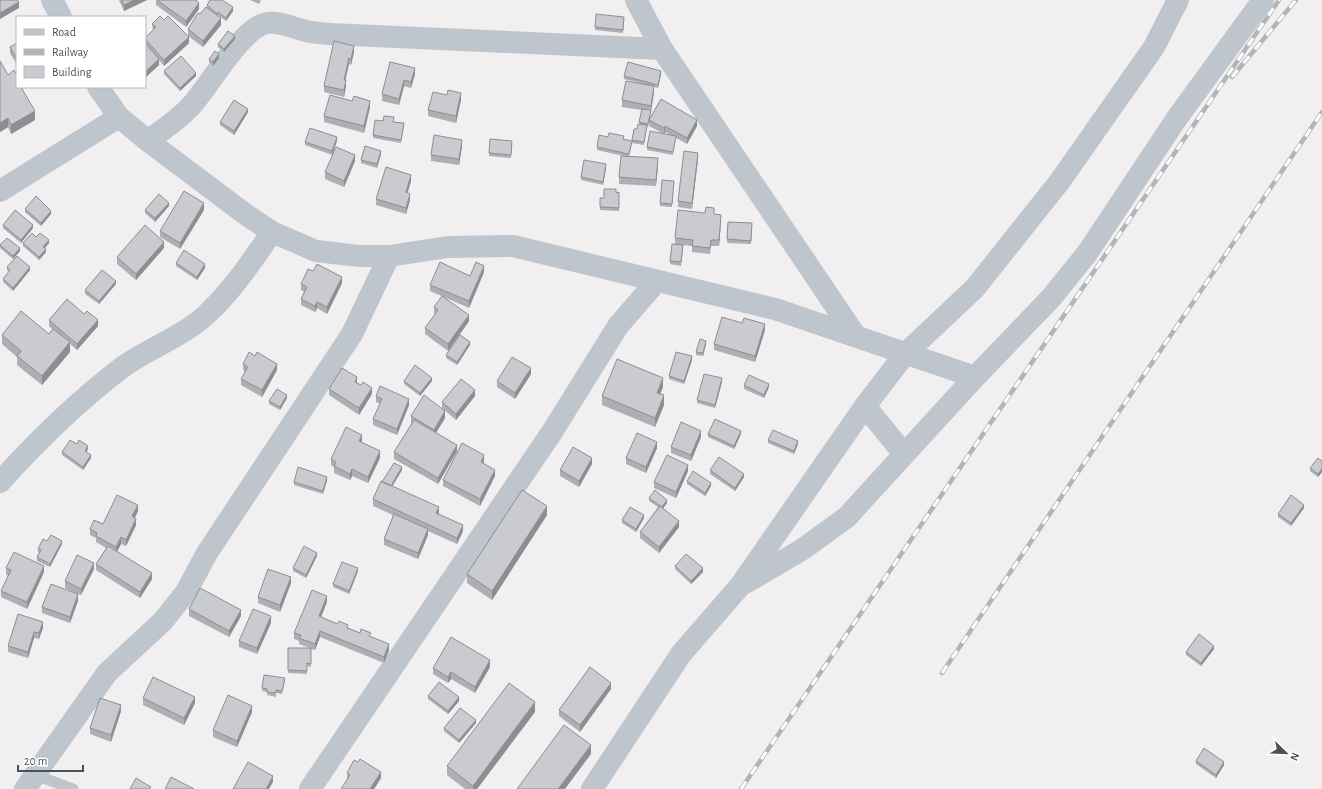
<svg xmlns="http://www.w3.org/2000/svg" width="1322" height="789" font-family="'Alegreya Sans',sans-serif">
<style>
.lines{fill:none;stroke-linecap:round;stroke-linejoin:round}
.service{stroke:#bfc5cc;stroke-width:11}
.minor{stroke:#bfc5cc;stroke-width:22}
.rail-casing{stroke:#b2b4b8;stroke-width:4.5}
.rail{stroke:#fff;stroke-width:3;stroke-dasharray:9;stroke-linecap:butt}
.wall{fill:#adafb4;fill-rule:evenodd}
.shaded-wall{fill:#8d8e92}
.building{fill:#c9cbd1;stroke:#8d8e92}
</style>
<rect width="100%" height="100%" fill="#f1efef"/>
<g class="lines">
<path class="service" d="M35,775l38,14"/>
<path class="minor" d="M52,0l9,17
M636,0l26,49 193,286
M98,87l21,30 29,24 97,73 27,18 44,19 43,5h30l59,-9 65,-1 262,63 200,68
M148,141c14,-11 30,-21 42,-34 19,-20 52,-80 77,-84 13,-2 27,5 39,8 8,2 16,2 24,3l332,15
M0,191l119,-74
M865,406l39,48
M0,482c38,-42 79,-82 124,-116 26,-18 59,-30 82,-51 26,-24 46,-54 66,-83
M747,582l56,-33 44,-32 128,-140 76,-79 37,-46 89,-134 86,-118
M25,789l82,-116 56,-52 23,-29 21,-39 145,-219 37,-78
M310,789l242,-357 66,-106 38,-44
M592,789l89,-135 59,-68 125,-180 40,-52 70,-66 85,-107 94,-134 24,-47"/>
<defs>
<path id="rail" d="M1232,77l64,-77
M942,673l380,-561
M741,789l538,-789"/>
</defs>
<use href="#rail" class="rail-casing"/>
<use href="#rail" class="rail"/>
</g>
<path class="wall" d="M119,0h28l-23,11z
M156,0h40l3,9 -13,18 -30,-22z
M250,0h11l-2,4z
M207,5l26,6 -7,10 -8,-6v1l3,9 -18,22 -15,-11v-7l12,-15 7,-7z
M624,17l-1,16 -28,-3v-3z
M164,20l25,23 -25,23 -5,-6v5l-14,13v-40l8,-8 -1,-6z
M235,39l-11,13 -6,-5v-3z
M17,43v22l-7,-12v-6z
M354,52l-3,13 -2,-1 -4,16 1,6 -2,11 -20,-5v-6z
M219,58l-6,8 -4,-4v-3z
M0,61l8,14 16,18 11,27 -24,14 -3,-7 -8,5z
M415,68v6l-4,14 -7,-2 -5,19 -17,-4v-7z
M164,71l32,5 -16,15 -16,-17z
M661,74l-3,14 -4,-1v5l-5,27 48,7 -10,18 -11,-6 -3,17 -26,-5v-3l15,-14 -13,-7v-5l-1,6h-1l-3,18 -12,-2 -3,14 29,8 -2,21 -37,-2v-7l9,-20 -31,-7v-3l11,-10 24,4 2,-12h3l2,-5 3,-14 -20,-3v-7l22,-16 -20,-5v-3zM665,132l6,3 -7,-1z
M447,95l14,5 -5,23 -28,-7v-6z
M370,107l-6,26 -40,-11v-6z
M248,112l-14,23 -14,-10v-3z
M394,122l10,4 -3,17 -28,-5v-3z
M337,141l-5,14 -27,-10v-3z
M512,144l-1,14 -22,-2v-3z
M462,146l-3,19 -28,-4v-6z
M381,154l-4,14 -16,-5v-3z
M698,159l-6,50 -14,-2v-6z
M355,161l-11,26 -19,-8v-7z
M606,168l-3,17 -22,-5v-3z
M411,181l-4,12 3,7 -4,14 -30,-9v-6z
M674,181l-2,26 -12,-1v-3z
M619,192v19l-19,-1v-12h4l12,-5z
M169,206l-14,16 -10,-9v-3z
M25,209l26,5 -10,12 -16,-14z
M204,210l-24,39 -20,-12v-6z
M714,214l7,7 -2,25h-8l-1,8 -18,-2v-6l-17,-2v-6z
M728,222l24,1 -1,21 -24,-1z
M3,225l30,3 -12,15 -18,-15z
M36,237l13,6 -4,5 1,4 -7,8 -16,-14v-3z
M0,245l20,6 -7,8 -13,-11z
M164,248l-28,32 -19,-16v-7z
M683,249l-2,17 -11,-2v-3z
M176,263l29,5 -8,12 -21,-14z
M7,267l23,3 -17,21 -10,-9v-3l6,-7 -2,-2z
M484,272l-15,36 -39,-17v-6z
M342,283l-15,31 -10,-6 -2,4 -14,-7v-6l3,-7 -3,-2v-6z
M116,284l-17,20 -14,-10v-4z
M434,307l35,14 -21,30 -23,-17v-6l10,-14 -1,-1z
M49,320l49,6 -21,24 -7,-6v8l-28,33 -25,-20v-8l-15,-13v-9l47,-1 3,-5 -3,-3z
M765,330l-10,32 -41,-12v-6z
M706,344l-3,12 -7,-1v-3z
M470,345l-13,20 -11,-7v-3z
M692,360l-8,24 -15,-5v-3z
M243,364l34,6 -15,27 -21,-12v-6l4,-7 -2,-2z
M531,374l-16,25 -18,-12v-6z
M404,381h28l-12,15 -16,-12z
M722,382l-7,26 -18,-5v-3z
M357,383l15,11 -13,21 -30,-20v-6z
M744,385l25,2 -5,11 -20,-9z
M663,387l-3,7 4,11 -9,22 -53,-22v-9z
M376,396l33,9 -12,30 -24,-10v-6l7,-15 -4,-2z
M475,396l-19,24 -14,-12v-6z
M287,398l-7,12 -11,-6v-3z
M411,416l34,2 -9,15 21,18 -19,33 -44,-25v-7l18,-29h-1z
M708,434h33l-7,15 -26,-12z
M701,437l-10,24 -20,-8v-6z
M768,440l30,4 -4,10 -26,-11z
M362,441l-1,1 19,16 -12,25 -16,-7 -2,4 -16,-7v-6l-3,-2v-6z
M77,444l11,5 -2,3 5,6 -8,12 -21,-15v-3z
M657,448l-11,25 -20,-9v-6z
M484,461l-1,2 12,13 -15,30 -37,-20v-6z
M1322,461v11l-4,5 -8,-6v-3z
M592,464l-13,23 -19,-11v-6z
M402,470l-10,16 47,28 24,17 -6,13 -29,-13v4l-10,24 -34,-14v-6l9,-24 -20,-9v-7l9,-17z
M710,470l34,7 -9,14 -25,-17z
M688,471l-12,27 -22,-10v-6z
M327,480l-4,14 -29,-9v-3z
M687,481l24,5 -6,10 -18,-12z
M649,498l18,5 -4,5 16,19 -20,26 -19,-15v-6l18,-25 -9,-6z
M1304,508l-13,18 -13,-9v-3z
M138,511l-3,7 1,7 -10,21 -5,-2 -4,8 35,27 -12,19 -44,-28v-6l10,-16 -10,-6v-4l-6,-3v-6z
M547,515l-55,85 -25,-17v-9z
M644,518l-8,14 -14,-9v-3z
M47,541l15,3 -12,23 -13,-6v-4l3,-4 -2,-1v-3z
M317,556l-11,22 -13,-7v-3z
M675,566l28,6 -12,12 -16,-15z
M6,568l38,4 -17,37 -26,-12v-6l7,-16h-2z
M94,569l-13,26 -16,-7v-7z
M358,571l-9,23 -16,-7v-3z
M291,583l-11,29 -22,-9v-6z
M78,601l-8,22 -28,-10v-6z
M327,602l-6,15 50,20 18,13 -5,13 -64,-26 -5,13 -4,-1v18l-4,-1v8l-19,-1v-25h22l-11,-4v-3l-5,-2v-6z
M189,609l52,7 -12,21 -40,-21z
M18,614l25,14 -4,11 -5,-1 -6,20 -20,-6v-6z
M271,623l-14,31 -18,-7v-6z
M1214,649l-13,17 -15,-11v-3z
M490,667l-15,26 -24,-14 -3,4 -15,-9v-6z
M285,681l-3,13 -6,-1v4l-9,-2v-3l-5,-1v-3z
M611,689l-31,43 -21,-16v-6z
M428,696l31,5 -11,13 -20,-15z
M143,698l52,5 -11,22 -41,-20z
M121,711l-10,31 -21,-8v-6z
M252,712l-15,35 -24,-10v-7z
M535,712l-58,77h-12l-18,-14v-9z
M476,723l-17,20 -15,-12v-3z
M1196,761l28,4 -8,13 -20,-14z
M347,773l34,5 -7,11h-33l6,-10z"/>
<path class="shaded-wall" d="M134,0h13l-23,11v-6z
M19,2v6l-19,11v-6z
M199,3v6l-13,18v-6z
M233,7v4l-7,10v-3z
M221,18v7l-18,22v-6z
M235,36v3l-11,13v-3z
M189,37v6l-25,23v-6z
M354,46v6l-3,13v-6z
M219,54v4l-6,8v-4z
M349,58v6l-5,22v-6z
M159,59v6l-14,13v-6z
M415,68v6l-4,14v-6z
M661,71v3l-3,14v-3z
M196,73v3l-16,15v-3z
M346,80v6l-2,11v-7z
M404,80v6l-5,19v-6z
M654,86v6l-3,20v-6z
M461,93v7l-5,23v-7z
M370,101v6l-6,26v-7z
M248,109v3l-14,23v-4z
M35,111v9l-24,14v-9z
M8,118v9l-8,5v-9z
M697,120v6l-10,18v-6z
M665,126v6l-1,3v-7z
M337,137v4l-5,14v-4z
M462,140v6l-3,19v-6z
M381,151v3l-4,14v-4z
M698,153v6l-6,50v-6z
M355,155v6l-11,26v-6z
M658,158v7l-2,21v-6z
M606,164v4l-3,17v-3z
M411,175v6l-5,18v-7z
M410,194v6l-4,14v-6z
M169,203v3l-14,16v-4z
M204,203v7l-24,39v-6z
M51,211v3l-10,12v-3z
M721,215v6l-2,25v-6z
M33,225v3l-12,15v-3z
M49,240v3l-6,7v-3z
M164,242v6l-28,32v-6z
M20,248v3l-7,8v-3z
M46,249v3l-7,8v-3z
M205,264v4l-8,12v-3z
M484,266v6l-15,36v-7z
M30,267v3l-17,21v-3z
M342,277v6l-15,31v-7z
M116,281v3l-17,20v-3z
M317,302v6l-2,4v-6z
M469,315v6l-21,30v-7z
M98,320v6l-21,24v-6z
M765,324v6l-10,32v-6z
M706,341v3l-3,12v-3z
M70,342v10l-28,33v-9z
M470,342v3l-13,20v-3z
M692,356v4l-8,24v-3z
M277,364v6l-15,27v-7z
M531,368v6l-16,25v-6z
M357,377v7l-2,-2z
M432,378v3l-12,15v-3z
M663,378v9l-6,15v-9z
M722,378v4l-7,26v-3z
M769,384v3l-5,11v-3z
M372,388v6l-13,21v-7z
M475,390v6l-19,24v-6z
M287,395v3l-7,12v-3z
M664,395v10l-9,22v-9z
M409,399v6l-12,30v-6z
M445,411v7l-11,18v-6z
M701,431v6l-10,24v-6z
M741,431v3l-7,15v-3z
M362,435v6l-3,6v-6z
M798,441v3l-4,10v-3z
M657,442v6l-11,25v-6z
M457,445v6l-19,33v-6z
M88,446v3l-3,5v-3z
M380,451v7l-12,25v-6z
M91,455v3l-8,12v-3z
M484,455v6l-3,7v-6z
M592,458v6l-13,23v-6z
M688,465v6l-12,27v-6z
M402,467v3l-12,20v-3z
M352,469v7l-2,4v-6z
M1322,469v3l-4,5v-3z
M495,470v6l-15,30v-7z
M744,474v3l-9,14v-3z
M327,477v3l-4,14v-3z
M711,483v3l-6,10v-3z
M667,500v3l-5,7v-3z
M138,505v6l-6,12v-7z
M1304,505v3l-13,18v-3z
M547,506v9l-55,85v-9z
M439,507v7l-3,-1z
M644,515v3l-8,14v-3z
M136,519v6l-10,21v-6z
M679,521v6l-20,26v-6z
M463,525v6l-6,13v-6z
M428,529v6l-10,24v-6z
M121,537v7l-5,9v-6z
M62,541v3l-12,23v-3z
M317,553v3l-11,22v-3z
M94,563v6l-13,26v-6z
M44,566v6l-17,37v-7z
M358,568v3l-9,23v-3z
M703,568v4l-12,12v-3z
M152,573v6l-12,19v-6z
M291,577v6l-11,29v-7z
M78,594v7l-8,22v-6z
M327,596v6l-8,20v-6z
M241,610v6l-12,21v-6z
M271,616v7l-14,31v-6z
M43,622v6l-4,11v-6z
M320,631v6l-5,13v-6z
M34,632v6l-6,20v-6z
M389,644v6l-5,13v-6z
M1214,646v3l-13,17v-3z
M490,660v7l-15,26v-6z
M451,672v7l-3,4v-6z
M611,683v6l-31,43v-7z
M195,697v6l-11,22v-7z
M459,697v4l-11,13v-3z
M535,702v10l-58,77h-4v-3z
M121,705v6l-10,31v-7z
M252,706v6l-15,35v-6z
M476,720v3l-17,20v-3z
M591,745v9l-26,35h-7z
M1224,762v3l-8,13v-3z
M381,772v6l-7,11h-4z
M273,776v6l-4,7h-3z"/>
<path class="building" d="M0,0h17l2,2 -19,11z
M122,0h12l-10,5z
M157,0h39l3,3 -13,18z
M210,0h12l11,7 -7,11 -8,-6 -1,2 -10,-9z
M206,7l15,11 -18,23 -15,-12 10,-16 2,1z
M596,14l28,3 -1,13 -28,-3z
M160,16l4,4 4,-4 21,21 -25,23 -19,-21v-1l11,-11 -4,-3z
M228,31l7,5 -11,13 -6,-5z
M334,41l20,5 -3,13 -2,-1 -5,22h2l-2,10 -20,-4z
M17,43v16l-7,-12z
M145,43l14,16 -14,13z
M215,51l4,3 -6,8 -4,-3z
M181,56l15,17 -16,15 -16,-17z
M0,61l8,14 6,-5 3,6v11h7l-2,2 13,22 -24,14 -3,-7 -8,5z
M390,62l25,6 -4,14 -7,-2 -5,19 -17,-5z
M628,62l33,9 -3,14 -34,-9z
M626,81l28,5 -3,20 -29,-6z
M448,90l13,3 -5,23 -28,-6 5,-18 14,3z
M330,95l22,6 2,-5 16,5 -6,25 -40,-10z
M661,99l36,21 -10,18 -22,-12 -1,2 -15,-8z
M234,100l14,9 -14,22 -14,-9z
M642,109l9,1 -3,14 -9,-2z
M384,116l10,1 -1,5 11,1 -3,17 -28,-5 2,-15 8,1z
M638,124l9,1 -3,17 -12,-2 2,-11h3z
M310,128l27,9 -5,14 -27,-9z
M650,131l26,5 -3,16 -26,-5z
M609,133l15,3 -1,3 9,2 -3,13 -32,-7 2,-12 9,2z
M434,135l28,5 -3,19 -28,-4z
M490,139l22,2 -1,14 -22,-2z
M365,146l16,5 -4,13 -16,-4z
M336,147l19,8 -11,26 -19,-9z
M684,151l14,2 -6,50 -14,-2z
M621,156l37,2 -2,22 -37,-3z
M584,160l22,4 -3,18 -22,-5z
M386,167l25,8 -5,17 4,2 -4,14 -30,-9z
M662,180l12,1 -2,23 -12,-1z
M604,189h12v4l3,-1v16l-19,-1v-9h4z
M184,191l20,12 -24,40 -20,-12z
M159,194l10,9 -14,15 -10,-8z
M36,196l15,15 -10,12 -16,-14z
M706,207l8,1v6l7,1 -2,25h-8l-1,8 -18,-2 1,-6 -18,-2 3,-28 27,3z
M15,210l18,15 -12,15 -18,-15z
M728,222l24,1 -1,18 -24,-2z
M145,225l19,17 -28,32 -19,-17z
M32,233l4,4 4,-4 9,7 -6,7 3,2 -7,8 -16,-14z
M7,238l13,10 -7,8 -13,-11z
M672,244l11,1 -2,17 -11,-1z
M184,250l21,14 -8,13 -21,-14z
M17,256l13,11 -17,21 -10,-9 7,-9 -3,-3z
M440,262l30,14 6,-14 8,4 -15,35 -39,-16z
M317,264l25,13 -15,30 -10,-5 -2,4 -14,-7 6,-12 -6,-3 7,-15 5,2z
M102,270l14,11 -17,20 -14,-11z
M442,296l27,19 -21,29 -23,-16 13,-18 -4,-3z
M67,299l17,15 3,-3 11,9 -21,24 -28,-24z
M21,311l28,23 4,-5 17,13 -28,34 -25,-20 4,-5 -19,-16z
M722,317l20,6 2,-5 21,6 -10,32 -41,-12z
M460,335l10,7 -13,20 -11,-7z
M700,339l6,2 -3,12 -7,-1z
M249,352l6,4 2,-4 20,12 -15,26 -21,-11 7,-12 -5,-3z
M676,352l16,4 -8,25 -15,-5z
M512,357l19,11 -16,25 -18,-12z
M617,359l46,19 -6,15 7,2 -9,23 -53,-22z
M415,365l17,13 -12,15 -16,-12z
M342,368l15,9 -2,5 6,3 2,-3 9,6 -13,20 -30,-19z
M704,374l18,4 -7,27 -18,-5z
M749,375l20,9 -5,11 -20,-10z
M461,379l14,11 -19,24 -14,-12z
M380,386l29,13 -12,30 -24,-10 9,-20 -6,-3z
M277,389l10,6 -7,12 -11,-6z
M424,395l21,16 -11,19 -23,-14z
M715,419l26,12 -7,15 -26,-12z
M414,420l43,25 -19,33 -44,-26z
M681,422l20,9 -10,24 -20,-8z
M346,427l16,8 -3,6 21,10 -12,26 -16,-8 -2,5 -16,-8 2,-4 -5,-3z
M773,430l25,11 -4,10 -26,-11z
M637,433l20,9 -11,25 -20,-9z
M70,440l7,4 2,-4 9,6 -3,5 6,4 -8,12 -21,-15z
M462,443l22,12 -3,7 14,8 -15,29 -37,-19z
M573,447l19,11 -13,23 -19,-11z
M667,455l21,10 -12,27 -22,-10z
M719,457l25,17 -9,14 -25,-18z
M1318,458l4,3v8l-4,5 -8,-6z
M394,463l8,4 -11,19 -9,-4z
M298,467l29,10 -4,14 -29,-9z
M693,471l18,12 -6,10 -18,-12z
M381,481l58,26 -3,6 27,12 -6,13 -84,-39z
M522,490l25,16 -55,85 -25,-17z
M655,490l12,10 -5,7 -13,-9z
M117,495l21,10 -6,11 4,3 -10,21 -5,-3 -5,10 -20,-11 1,-3 -7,-4 4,-9 9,4z
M1291,495l13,10 -13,18 -13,-9z
M660,506l19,15 -20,26 -19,-15z
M630,507l14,8 -8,14 -14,-9z
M394,514l34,15 -10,24 -34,-14z
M51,535l11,6 -12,23 -13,-7 4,-7 -3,-1 5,-10 4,2z
M108,546l44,27 -12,19 -44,-28z
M304,546l13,7 -11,22 -13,-7z
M14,552l30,14 -17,36 -26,-11 10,-21 -5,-2z
M686,554l17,14 -12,13 -16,-15z
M77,555l17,8 -13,26 -16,-8z
M342,562l16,6 -9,23 -16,-7z
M268,569l23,8 -11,28 -22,-8z
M51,584l27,10 -8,23 -28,-10z
M200,588l41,22 -12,21 -40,-22z
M312,590l15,6 -8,20 18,8 2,-3 9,4 -1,3 13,5 1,-4 10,4 -2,3 20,8 -5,13 -64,-26 -5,13 -16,-6 2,-3 -7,-2z
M253,609l18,7 -14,32 -18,-7z
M18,614l25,8 -4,11 -5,-1 -6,20 -20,-6z
M1199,634l15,12 -13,17 -15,-11z
M451,637l39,23 -15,27 -24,-15 -3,5 -15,-9z
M288,648h23v16l-4,-1v8l-19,-1z
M590,667l21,16 -31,42 -21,-15z
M264,675l21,3 -3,13 -6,-1v3l-9,-1v-3l-5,-1z
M153,677l42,20 -11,21 -41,-20z
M439,682l20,15 -11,14 -20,-15z
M509,683l26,19 -62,84 -26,-20z
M228,695l24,11 -15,35 -24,-11z
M100,698l21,7 -10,30 -21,-7z
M460,708l16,12 -17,20 -15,-12z
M564,725l27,20 -33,44h-41z
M1204,748l20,14 -8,13 -20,-14z
M360,759l21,13 -11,17h-29l9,-14 -3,-2 7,-13 4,2z
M248,762l25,14 -7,13h-33z
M171,777l23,12h-29z
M136,778l15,9 -2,2h-19z"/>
<rect x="16" y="16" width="130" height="72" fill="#ffffff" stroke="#b6b9bd"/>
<rect x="24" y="29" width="20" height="6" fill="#bfc5cc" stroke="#b6b9bd"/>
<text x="52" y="36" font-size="12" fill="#49515a">Road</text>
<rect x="24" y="49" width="20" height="6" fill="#b2b4b8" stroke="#b6b9bd"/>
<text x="52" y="56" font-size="12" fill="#49515a">Railway</text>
<rect x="24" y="66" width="20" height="12" fill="#c9cbd1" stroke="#b6b9bd"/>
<text x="52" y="76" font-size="12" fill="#49515a">Building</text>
<g transform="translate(1286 753) rotate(113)" stroke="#ffffff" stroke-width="3" paint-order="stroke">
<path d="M0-3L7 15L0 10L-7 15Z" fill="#49515a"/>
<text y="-6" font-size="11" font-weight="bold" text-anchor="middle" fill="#49515a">N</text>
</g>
<path d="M18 765v6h65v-6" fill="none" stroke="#49515a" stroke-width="2"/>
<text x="24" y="765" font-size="12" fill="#49515a" stroke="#ffffff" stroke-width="3" paint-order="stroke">20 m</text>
</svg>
